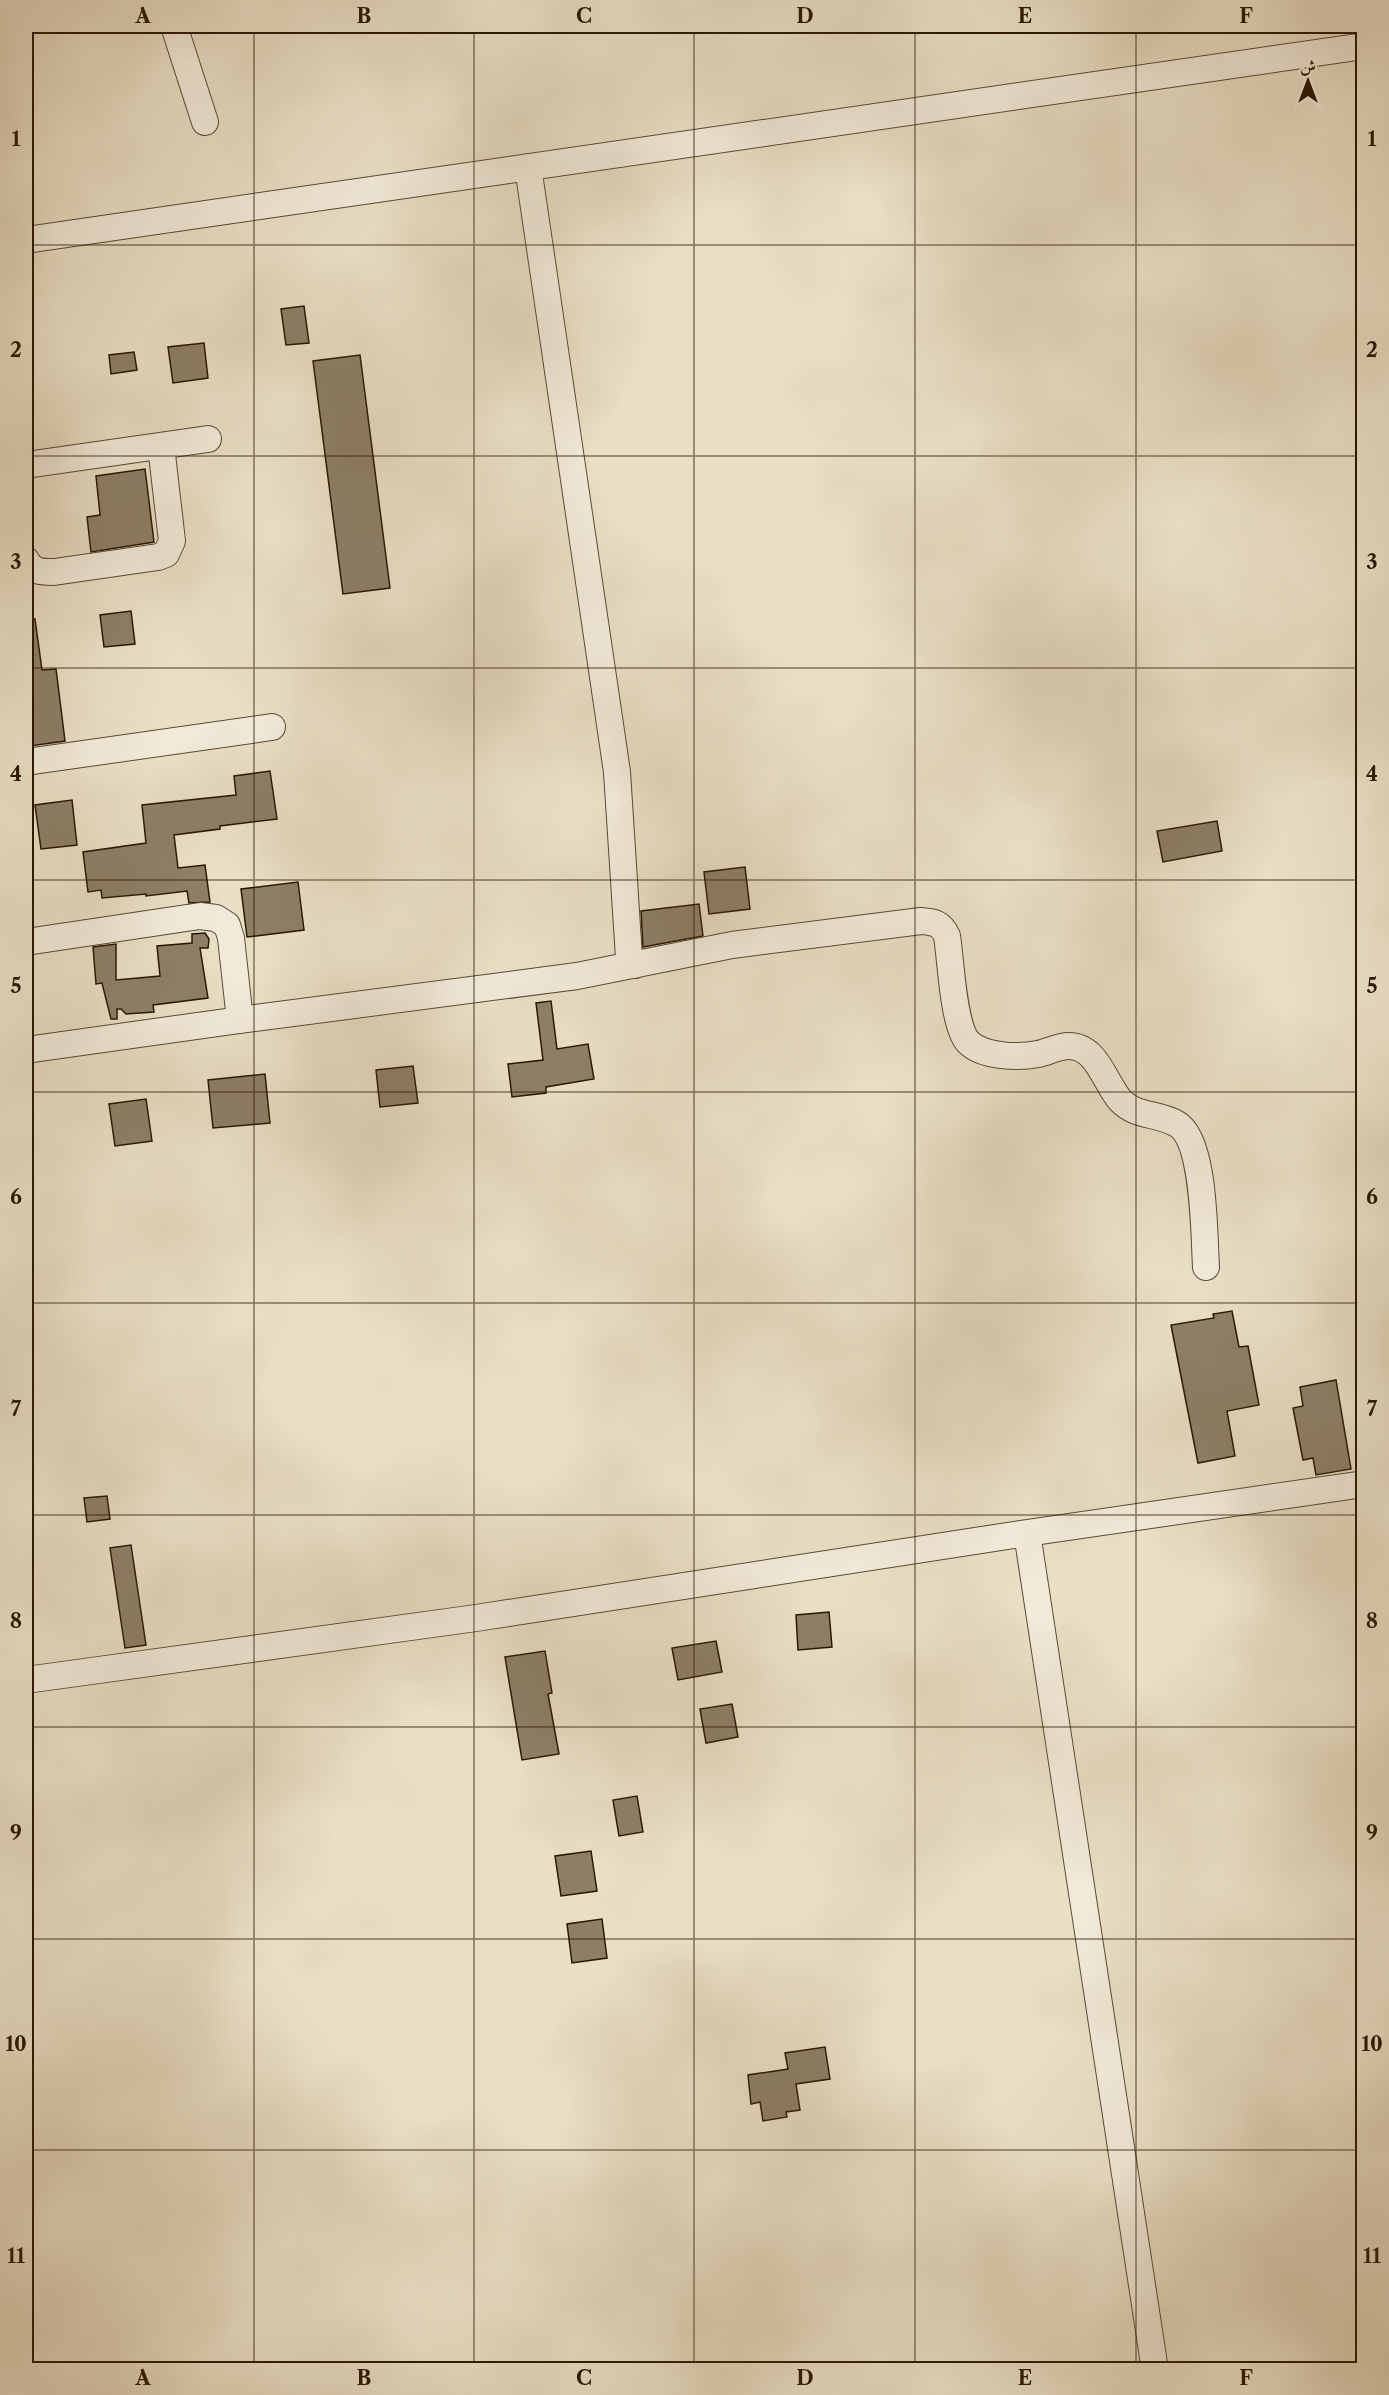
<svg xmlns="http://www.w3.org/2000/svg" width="1389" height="2395" font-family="'Libre Caslon Text',Amiri,serif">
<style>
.building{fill:#8d7f67;stroke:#2a1702;stroke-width:1.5}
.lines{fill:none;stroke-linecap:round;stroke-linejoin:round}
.minor-casing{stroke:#5a4933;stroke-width:28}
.minor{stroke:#f1ead9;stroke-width:26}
.grid{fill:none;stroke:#2a1702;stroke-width:1.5;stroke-opacity:0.55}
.neatline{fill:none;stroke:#2a1702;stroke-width:2}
.grid-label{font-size:20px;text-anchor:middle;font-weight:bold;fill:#2a1702}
</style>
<rect width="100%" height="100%" fill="#e9dfc5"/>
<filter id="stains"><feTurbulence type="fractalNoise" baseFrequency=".00333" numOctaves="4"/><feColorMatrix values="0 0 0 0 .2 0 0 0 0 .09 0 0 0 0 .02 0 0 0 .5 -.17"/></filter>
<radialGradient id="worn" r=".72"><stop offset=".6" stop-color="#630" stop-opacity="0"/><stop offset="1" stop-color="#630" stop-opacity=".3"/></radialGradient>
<path class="building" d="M304,306l5,37 -23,2 -5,-36z
M204,343l4,35 -35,5 -5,-36z
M134,352l3,18 -26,4 -2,-19z
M360,355l30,233 -47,6 -30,-233z
M145,469l9,73 -63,10 -4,-35 13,-2 -4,-39z
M131,611l4,33 -31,3 -4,-32z
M26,619h9l7,51 14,-1 9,72 -35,5 -4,-35z
M270,771l7,48 -57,7v3l-46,6 4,33 27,-3 5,37 -21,1 -2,-12 -41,5v-2l-44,4 -1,-8 -13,2 -5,-40 63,-9 -4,-38 94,-10 -2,-19z
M72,800l5,45 -36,4 -6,-44z
M1217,821l5,30 -59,11 -6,-31z
M745,867l5,42 -41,5 -5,-42z
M298,882l6,48 -57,7 -6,-48z
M699,904l4,32 -60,11 -2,-36z
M205,933l4,6 -1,9h-8l8,50 -55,7 1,7 -28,2 -5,-5h-4v10h-6l-9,-36 -6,1 -3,-37 23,-3v36l44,-4 -3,-30 35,-3v-9z
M551,1001l6,48 31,-5 6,35 -48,8v6l-34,4 -4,-33 35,-4 -7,-57z
M413,1066l5,37 -38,4 -4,-37z
M265,1074l5,49 -57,5 -5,-48z
M146,1099l6,42 -37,5 -6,-42z
M1232,1311l7,36 9,-1 11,59 -32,6 8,45 -37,7 -27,-138 43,-7 -1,-4z
M1336,1380l15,89 -35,6 -3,-17 -10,2 -10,-52 10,-2 -3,-19z
M107,1496l3,23 -23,3 -3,-24z
M131,1545l15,100 -21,3 -15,-100z
M829,1612l3,35 -34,3 -2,-35z
M716,1641l6,31 -44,8 -6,-32z
M545,1651l7,42 -4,1 11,60 -37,6 -17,-103z
M732,1704l6,33 -32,6 -6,-34z
M637,1796l6,36 -24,4 -6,-36z
M591,1851l6,40 -36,5 -6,-40z
M602,1919l5,39 -35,5 -5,-39z
M825,2047l5,32 -34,5 4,26 -14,2 1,5 -24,4 -3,-19 -9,2 -3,-29 40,-6 -3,-16z"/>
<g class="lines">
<defs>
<path id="minor" d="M174,26l31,96
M528,167l89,605 12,186 6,7
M26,240l1338,-194
M26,465l182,-26
M26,560c6,12 15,12 28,12l104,-15 8,-3 6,-13 -11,-95
M26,762l246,-35
M26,942l174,-26 16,2 11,7 4,13 9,82
M26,1050l214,-30 337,-44 155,-31 189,-24c13,1 20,2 26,15 4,25 6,89 21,106 15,15 51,16 70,12 10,-2 20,-8 31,-8 28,0 36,37 51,54 15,17 39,13 57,24 28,16 27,111 29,143
M1027,1533l128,837
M26,1680l450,-62 551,-85 337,-49"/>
</defs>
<use href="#minor" class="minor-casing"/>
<use href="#minor" class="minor"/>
</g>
<path class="grid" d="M254,26v2344M474,26v2344M694,26v2344M915,26v2344M1136,26v2344M26,245h1338M26,456h1338M26,668h1338M26,880h1338M26,1092h1338M26,1303h1338M26,1515h1338M26,1727h1338M26,1939h1338M26,2150h1338"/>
<rect width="1389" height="2395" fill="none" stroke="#e9dfc5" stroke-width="66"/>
<g transform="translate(1308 81)" stroke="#f1ead9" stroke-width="4.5" paint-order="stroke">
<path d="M0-4.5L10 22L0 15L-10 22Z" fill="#2a1702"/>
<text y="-9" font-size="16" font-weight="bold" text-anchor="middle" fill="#2a1702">ش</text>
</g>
<rect x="33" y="33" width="1323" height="2329" class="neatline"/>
<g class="grid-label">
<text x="143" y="23">A</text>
<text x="364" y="23">B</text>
<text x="584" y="23">C</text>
<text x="805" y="23">D</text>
<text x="1025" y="23">E</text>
<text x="1246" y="23">F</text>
<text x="16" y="146">1</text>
<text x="1372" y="146">1</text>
<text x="16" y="357">2</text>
<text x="1372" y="357">2</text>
<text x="16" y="569">3</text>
<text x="1372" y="569">3</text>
<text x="16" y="781">4</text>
<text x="1372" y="781">4</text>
<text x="16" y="993">5</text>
<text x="1372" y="993">5</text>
<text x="16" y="1204">6</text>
<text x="1372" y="1204">6</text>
<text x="16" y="1416">7</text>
<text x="1372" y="1416">7</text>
<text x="16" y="1628">8</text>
<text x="1372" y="1628">8</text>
<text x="16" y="1840">9</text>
<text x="1372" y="1840">9</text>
<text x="16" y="2051">10</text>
<text x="1372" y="2051">10</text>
<text x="16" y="2263">11</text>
<text x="1372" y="2263">11</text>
<text x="143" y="2385">A</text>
<text x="364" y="2385">B</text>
<text x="584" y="2385">C</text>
<text x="805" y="2385">D</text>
<text x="1025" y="2385">E</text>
<text x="1246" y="2385">F</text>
</g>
<rect width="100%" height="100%" filter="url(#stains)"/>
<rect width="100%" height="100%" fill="url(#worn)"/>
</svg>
